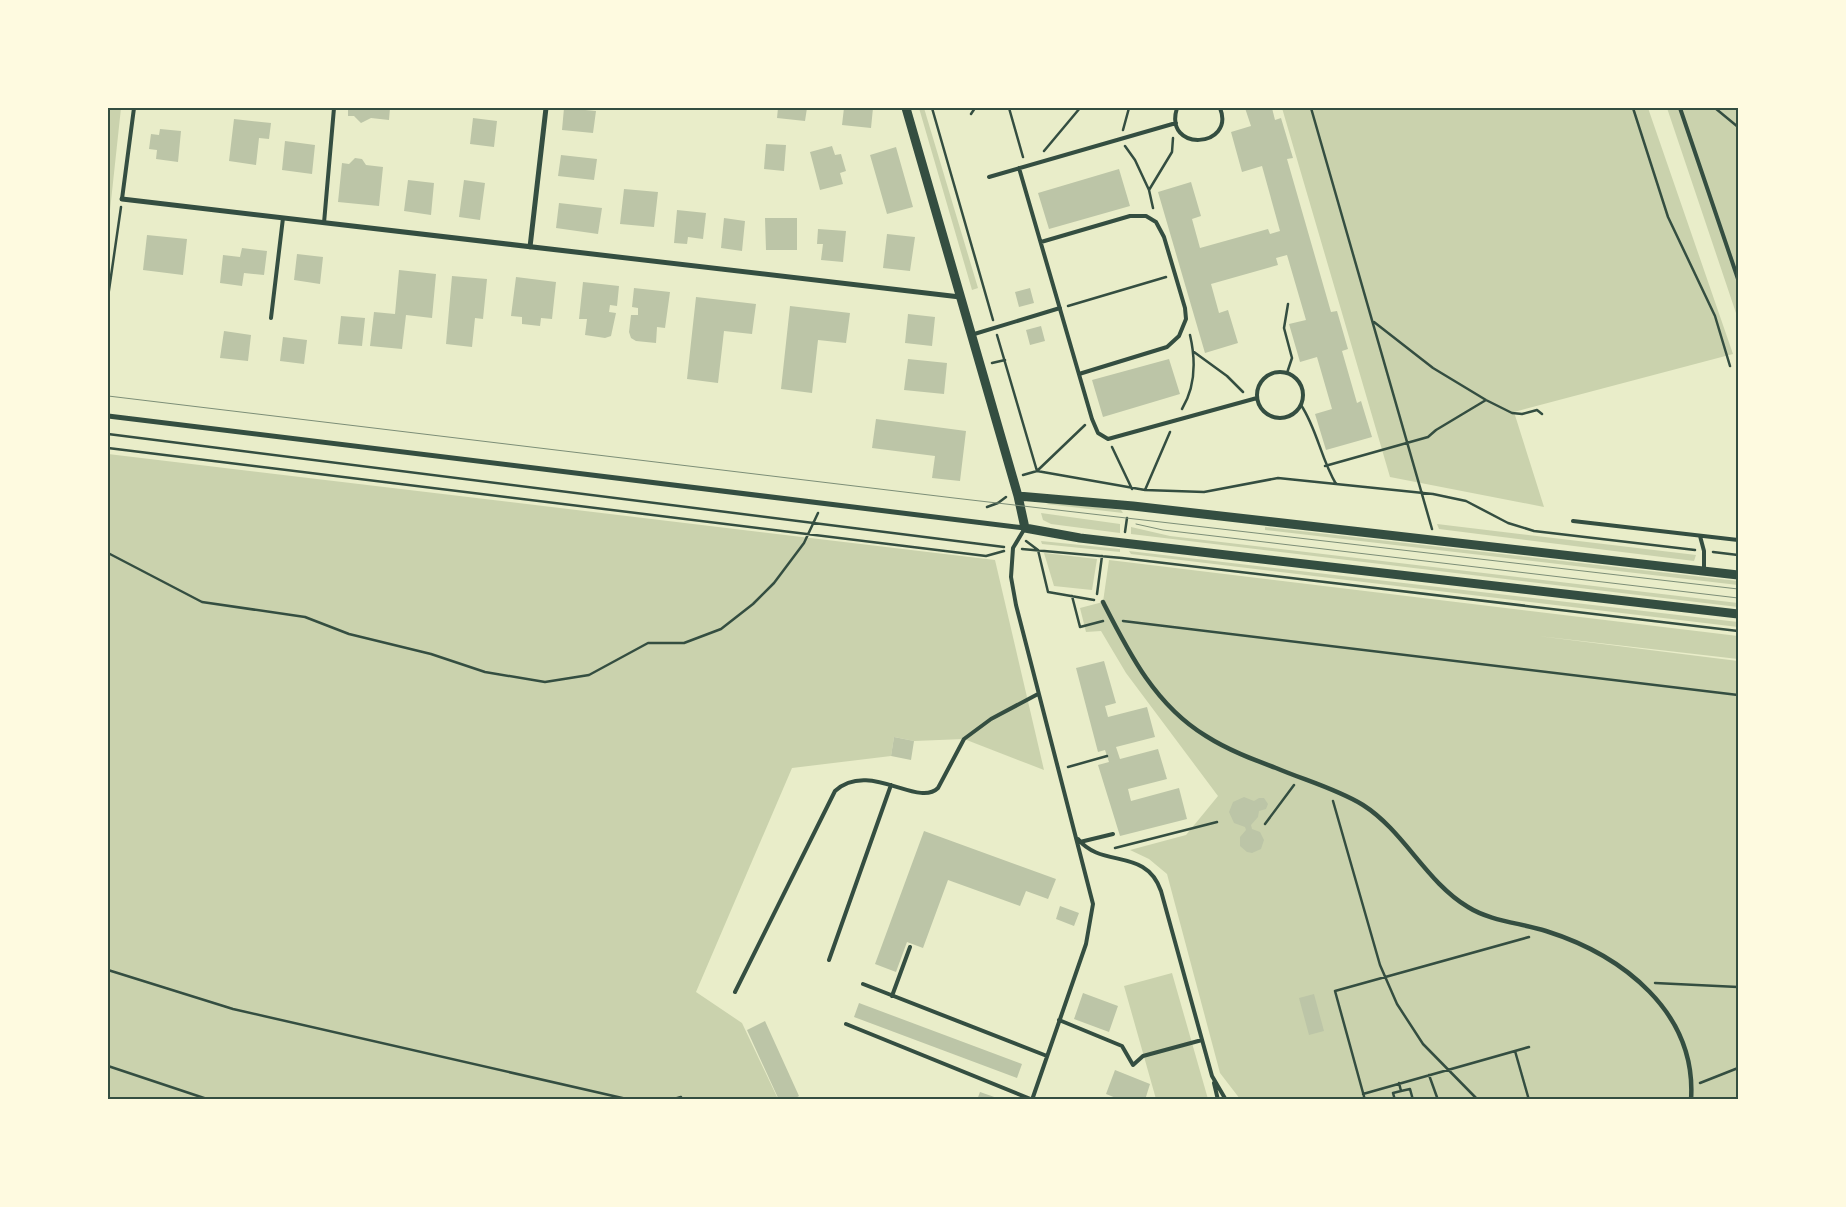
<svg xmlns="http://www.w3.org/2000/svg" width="1846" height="1207" font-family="'Exo 2',sans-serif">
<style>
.green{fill:#cad2ad}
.building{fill:#bcc5a7}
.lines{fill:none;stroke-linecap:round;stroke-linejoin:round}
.path{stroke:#344e41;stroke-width:2.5}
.service{stroke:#344e41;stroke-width:4}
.pedestrian{stroke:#344e41;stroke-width:4.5}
.minor{stroke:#344e41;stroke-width:5}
.tertiary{stroke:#344e41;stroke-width:9}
.tram{stroke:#7c8e77;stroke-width:1}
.neatline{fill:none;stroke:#344e41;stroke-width:2}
</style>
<rect width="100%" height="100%" fill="#e9edc9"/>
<path class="green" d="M108,108h13l-13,121z
M919,108h5l54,180 -6,2z
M1282,108h366l85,246 -219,58 30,95 -154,-30z
M1667,108h71v211z
M108,454l887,106 49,210 -80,-31 -50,2 -20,-4 -3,19 -99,12 -96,224 46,31 36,76 -670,1z
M1052,502l69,8 2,3 -77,-9z
M1041,513l79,11v9l-69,-9 -8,-4z
M1437,524l259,31 -2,6 -255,-32z
M1131,527l39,9 568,67v4l-607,-73z
M1265,527l473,54v4l-473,-55z
M1041,541l79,8v3l-78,-8z
M1129,551l609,71v5l-607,-73z
M1044,553l53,6 -5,31 -38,-4z
M1109,560l629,76v23l-200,-23 200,25v438h-498l-20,-26 -53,-199 -18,-15 -19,-9 56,-15 32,-39 -92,-123 -25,-42 -15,1 -6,-24 23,-6z
M1172,973l36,126h-52l-32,-113z"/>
<path class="building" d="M348,108h42l-1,12 -18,-2 -10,5 -7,-7h-6z
M564,108l32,3 -3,22 -31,-3z
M778,108h29l-2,13 -28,-3z
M844,108h29l-2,20 -29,-3z
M1245,108h27l3,12 6,-2 12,40 -6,1 44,153 6,-1 11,38 -6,2 15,52 4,-2 11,36 -46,13 -11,-36 17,-5 -15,-52 -17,5 -11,-38 17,-4 -19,-65 -11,3 2,7 -67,19 8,29 9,-3 10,33 -33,10 -47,-161 33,-10 10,34 -9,3 8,29 68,-19 2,5 10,-3 -18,-65 -20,6 -11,-40 20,-6z
M473,118l24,3 -3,26 -24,-3z
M234,119l37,4 -2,16 -10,-1 -3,27 -27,-4z
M160,129l21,2 -3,31 -22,-3 1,-9 -8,-1 2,-15 8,1z
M285,141l30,4 -3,29 -30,-4z
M766,144l20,1 -2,26 -20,-2z
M832,146l3,9 6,-1 5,17 -6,2 3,11 -23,6 -10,-38z
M896,147l17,60 -26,7 -17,-59z
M561,155l36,4 -3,21 -36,-4z
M355,158l7,1 4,6 17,2 -4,39 -41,-4 4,-39 7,1z
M1119,169l11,37 -81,23 -11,-36z
M408,180l26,3 -3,32 -27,-4z
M464,180l21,3 -5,37 -21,-3z
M624,189l34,3 -4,35 -34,-3z
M559,203l43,5 -4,26 -42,-6z
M677,210l29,3 -3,26 -15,-2 -1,7 -13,-1z
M724,218l21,3 -3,30 -21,-3z
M765,218h32v32h-31z
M818,229l28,2 -3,31 -22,-2 2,-16h-6z
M887,234l28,3 -5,34 -27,-3z
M147,235l40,4 -4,36 -40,-5z
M242,248l25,3 -3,24 -20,-2 -2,13 -22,-3 3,-28 17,2z
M297,254l26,3 -3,27 -26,-4z
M399,270l37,4 -4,44 -26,-3 -4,34 -32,-3 4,-34 21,2z
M452,276l35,3 -4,40 -8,-1 -3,29 -26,-3z
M516,277l40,5 -4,37 -11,-1 -1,8 -18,-2v-7l-11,-1z
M583,282l36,4 -2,20 -7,-1 -1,7 7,1 -5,23 -6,2 -20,-3 2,-16h-8z
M634,288l36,4 -5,36 -8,-1 -1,16 -20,-2 -5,-3 -2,-6 2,-17h7v-7l-6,-1z
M1030,288l4,15 -15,4 -4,-15z
M696,297l60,7 -4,30 -28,-3 -6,52 -31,-4z
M790,306l60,7 -4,30 -28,-3 -6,53 -31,-4z
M908,314l27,3 -3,29 -27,-3z
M341,316l24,2 -3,28 -24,-2z
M1041,326l4,15 -15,4 -4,-15z
M224,331l27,4 -3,26 -28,-3z
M283,337l24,3 -3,24 -24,-3z
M908,359l39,4 -3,31 -40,-4z
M1169,359l11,35 -77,23 -11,-37z
M876,419l90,12 -6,50 -28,-3 3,-22 -63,-8z
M1104,661l12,42 -11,3 3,11 39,-10 8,30 -39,10 4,12 38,-10 9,30 -39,10 3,12 48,-13 8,31 -67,17 -22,-71 11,-3 -4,-12 -7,2 -22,-84z
M894,737l20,4 -3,19 -20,-4z
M1244,797l10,4 5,-3h5l4,6 -2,5 -7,2 -1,6 -7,8 1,4 8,3 4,8 -3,9 -9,4 -5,-1 -7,-6v-9l6,-7 -1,-3 -11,-4 -5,-11 4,-10z
M924,831l132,48 -8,20 -22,-8 -6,15 -72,-26 -25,68 -16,-6 -11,30 -21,-8z
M1060,906l19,7 -5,13 -18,-7z
M1083,993l35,13 -9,26 -35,-13z
M1314,994l10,37 -15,4 -10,-37z
M859,1003l163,61 -5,14 -163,-61z
M765,1021l34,75 -7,4h-13l-32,-70z
M1115,1070l35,14 -5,16h-24l-15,-6z
M980,1092l20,7v1h-23z"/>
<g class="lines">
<path class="path" d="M932,108l61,212
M1009,108l14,49
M1311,108l121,421
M1633,108l35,109 47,99 15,50
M1715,108l23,19
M971,114l4,-6
M1123,130l6,-22
M1125,146l10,14 14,30
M1044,151l36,-43
M1153,208l-4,-18 23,-38 1,-14
M108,297l13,-90
M1068,306l98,-29
M1374,322l59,46 53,32 26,13 10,1 15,-4 5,4
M997,335l40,136
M1194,352l33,24 16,16
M992,363l13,-3
M1287,373l5,-15 -8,-30 4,-24
M1301,405c16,24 20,54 35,79
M1182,409c14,-23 14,-48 8,-74
M108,434l896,113
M1112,447l20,42
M108,448l878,108 18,-5
M1325,466l103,-29 8,-7 50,-30
M1037,471l48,-46
M1023,475l14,-4 108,19 59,2 74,-14 155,16 33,7 42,22 26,8 161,19
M1145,490l25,-58
M987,507l11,-4 8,-6
M1125,532l2,-14
M1026,541l12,9 10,42 46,8
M1022,549l100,9 616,73
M1713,552l25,3
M108,553l94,49 103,15 44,17 82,20 54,18 60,10 44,-7 59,-32h36l37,-14 32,-25 21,-21 30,-40 14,-30
M1097,594l5,-38
M1072,596l8,31 23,-6
M1123,621l615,74
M1068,767l39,-11
M1333,801l47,164 17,39 26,40 55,56
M1265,824l29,-39
M1115,848l102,-26
M108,970l125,39 398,91
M1655,983l83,4
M1515,1051l14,49
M108,1066l102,34
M1429,1075l9,25
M1700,1083l38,-15
M1401,1091l9,-2 3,11
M1363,1094l166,-47
M670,1100l11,-3
M1365,1100l-30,-109 194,-54
M1395,1100l-2,-7 8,-2 -2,-8"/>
<path class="service" d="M1177,108c-14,45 59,40 43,0
M1680,108l58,171
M1019,168l73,251 6,14 10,6 149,-41
M989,177l187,-54
M122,199l12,-91
M324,223l10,-115
M1041,242l89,-26h16l10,6 8,15 21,71 1,11 -7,17 -12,11 -88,27
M271,318l12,-100
M971,335l89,-27
M1257 395a23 23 0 1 1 46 0a23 23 0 1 1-46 0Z
M1573,521l165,19
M1025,528l-12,20 -2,29 5,28 77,299 -7,40 -54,156
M1700,536l4,15v19
M1078,839c24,30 68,8 83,52l51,185 14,24
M1080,842l33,-8
M829,960l62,-175
M863,984l184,72
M735,992l100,-201c34,-31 83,17 103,-3l26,-49 27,-20 47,-25
M892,996l18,-49
M1059,1020l63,26 11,19 10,-9 59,-16
M846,1024l187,76
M1214,1083l4,17"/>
<path class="pedestrian" d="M1103,602c26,51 52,103 103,134 22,14 46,23 70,32 28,12 61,21 87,37 41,26 63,77 105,102 22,14 53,16 78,24 76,24 151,81 145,169"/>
<path class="minor" d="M122,199l838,98
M530,247l16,-139
M108,416l917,112"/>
<path class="tertiary" d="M906,108l112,388 7,32 55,10 658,76
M1018,496l115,10 605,69"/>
<path class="tram" d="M108,396l846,102 784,91
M1136,524l27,6 575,68"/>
</g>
<rect width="1846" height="1207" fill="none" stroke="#fefae0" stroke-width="218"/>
<rect x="109" y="109" width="1628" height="989" class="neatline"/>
</svg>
